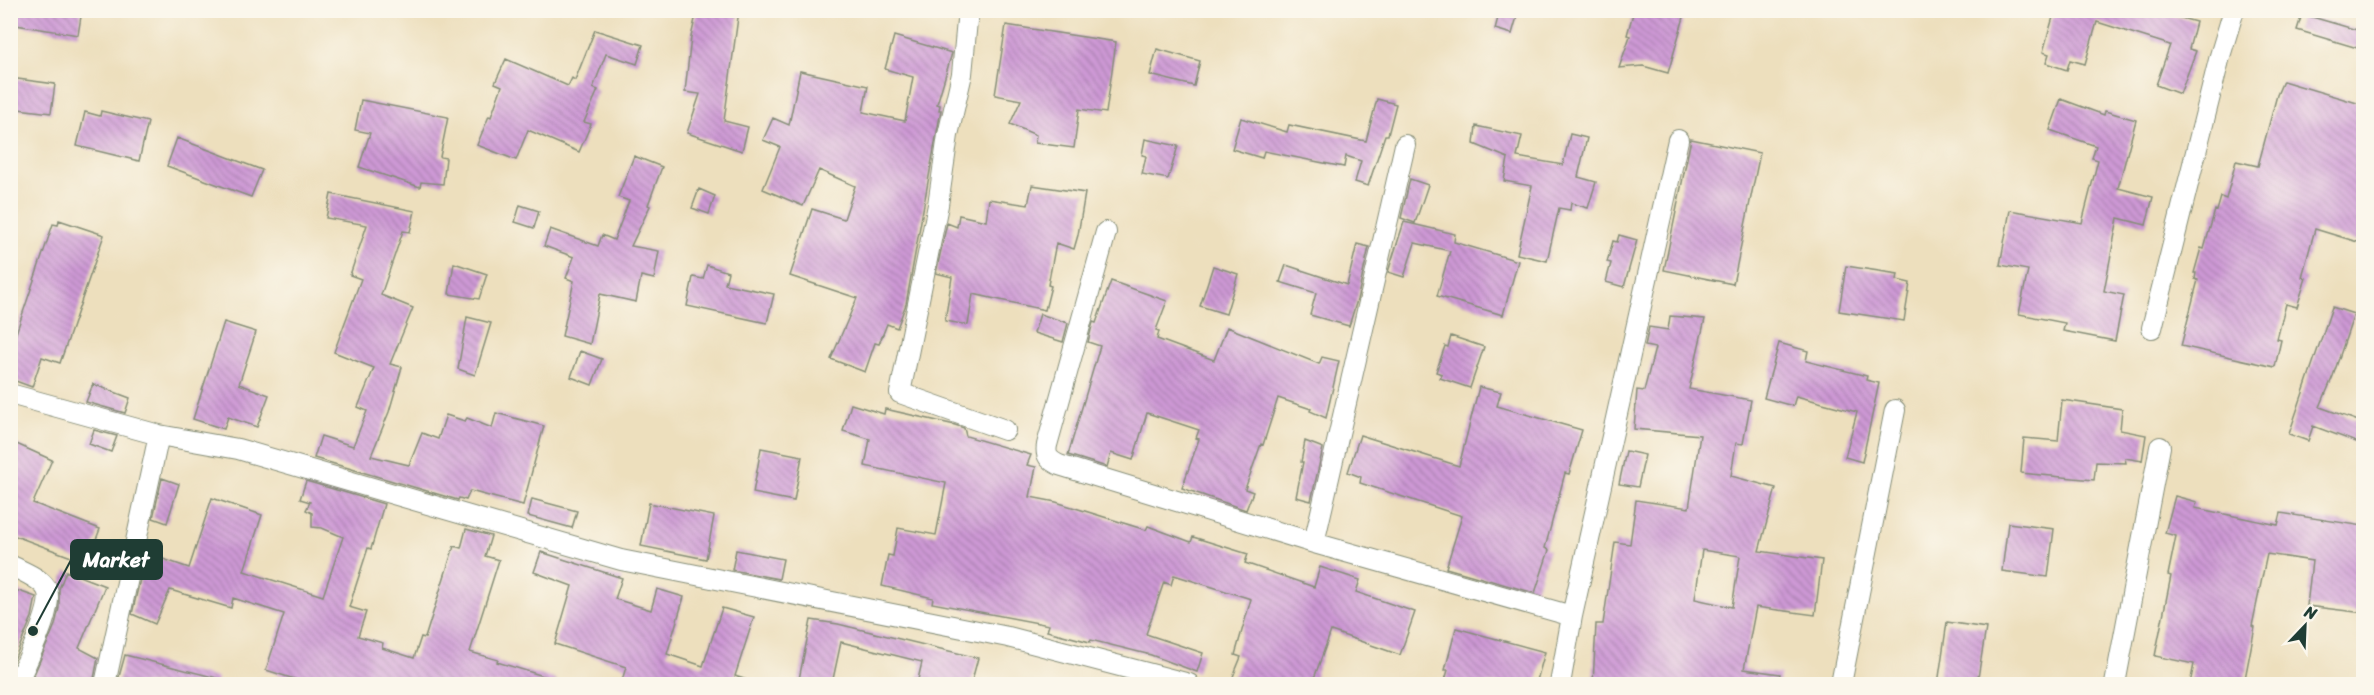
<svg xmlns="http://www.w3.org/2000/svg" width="2374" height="695" font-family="Sriracha,sans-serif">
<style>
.building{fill:url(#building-back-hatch);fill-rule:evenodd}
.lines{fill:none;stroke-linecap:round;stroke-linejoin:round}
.street-casing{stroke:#868e78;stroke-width:22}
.street{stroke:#fff;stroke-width:20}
.leader{fill:none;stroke:#1f3d34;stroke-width:2}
.callout-dot{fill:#1f3d34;stroke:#fbf7ec;stroke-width:2}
.callout{fill:#1f3d34;stroke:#1f3d34;stroke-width:2}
.callout-label{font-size:21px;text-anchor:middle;font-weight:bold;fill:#fff}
</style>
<defs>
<pattern id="building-back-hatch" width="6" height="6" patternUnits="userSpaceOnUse" patternTransform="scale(1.5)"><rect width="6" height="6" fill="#ce99d5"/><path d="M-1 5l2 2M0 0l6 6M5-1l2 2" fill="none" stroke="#a77eae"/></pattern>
</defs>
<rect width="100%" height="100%" fill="#fbf7ec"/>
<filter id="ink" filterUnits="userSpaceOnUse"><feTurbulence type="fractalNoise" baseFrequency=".0167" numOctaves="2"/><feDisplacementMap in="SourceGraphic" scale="12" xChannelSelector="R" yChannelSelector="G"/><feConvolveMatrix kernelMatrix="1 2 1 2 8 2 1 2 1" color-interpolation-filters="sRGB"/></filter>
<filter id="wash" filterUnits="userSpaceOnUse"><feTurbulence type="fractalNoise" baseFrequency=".008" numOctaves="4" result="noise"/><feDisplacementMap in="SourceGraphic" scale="24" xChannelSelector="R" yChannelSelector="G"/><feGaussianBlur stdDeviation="1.35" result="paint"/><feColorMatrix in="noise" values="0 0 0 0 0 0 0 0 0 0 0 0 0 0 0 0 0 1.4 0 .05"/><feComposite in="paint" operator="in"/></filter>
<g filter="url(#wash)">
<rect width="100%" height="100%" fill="#eddfbd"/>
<g id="blocks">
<path class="building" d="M10,10h72l-4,25 -68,-11z
M697,10h42l-15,111 24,6 -6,24 -55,-18 13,-39 -15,-2 6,-55z
M1500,10h19l-7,24 -17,-5z
M1634,10h52l-18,63 -25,-7 -24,2 11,-32 -3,-1z
M2055,10h97l44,12 -7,27 7,2 -16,43 -24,-9 14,-40 -73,-23 -12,42 -15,-4 -3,10 -21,-7 3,-9 -6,-2z
M2302,14l62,18v18l-67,-20z
M1006,25l110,17 -10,71 -27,-4 -5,39 -39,-5 1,-8 -26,-11 11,-24 -26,-5z
M595,30l48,15 -6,19 -31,-10 -13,34 5,2 -14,32 7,2 -12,28 -51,-22 -12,30 -39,-15 12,-29 2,1 11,-31 -7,-3 11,-24 62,27 4,-8 3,2z
M894,36l58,17 -15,51 3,1 -1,5h2l-35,194 -9,24 -10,-4 -8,20 -4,-1 -10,29 -34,-13 26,-61 -67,-22 22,-67 32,10 11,-33 -36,-16 -16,36 -40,-17 17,-42 -17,-7 10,-22 16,7 11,-54 68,15 -5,26 42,9 8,-44 -28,-8z
M1157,49l43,12 -6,25 -44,-11z
M10,78l45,6 -4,29 -41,-5z
M2283,81l81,24v139l-49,-15 -13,48 4,1 -9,29 -11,-3 -9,35 4,1 -6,27 -94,-21 17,-66 -3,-1 1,-6h-2l7,-25 3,1 11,-39 2,1 4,-14 5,2 10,-38 22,5 19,-71z
M1377,99l19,5 -8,31h-3l-17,51 -13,-4 6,-21 -15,-5 -2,11 -80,-16 -2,7 -30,-9 9,-31 46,14 2,-7 77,16z
M2061,99l43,16 1,-4 31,9 -18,68 35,9 -7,28 -28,-7 -14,73 20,4 -9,46 -52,-10 2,-8 -46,-9 9,-44 -28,-5 10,-55 72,13 16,-63 -6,-2 4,-12 -46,-16z
M361,100l87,17 -8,40 6,1 -3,26 -22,-2 -1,5 -61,-20 11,-34 -15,-3z
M101,111l47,11 -9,39 -62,-15 8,-34 15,4z
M1476,126l46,10 -5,21 46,8 7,-31 17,4 -9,39 18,5 -8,26 -17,-5 -1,7 -11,-2 -12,53 -30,-7 15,-68 -28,-5 4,-23 -34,-14z
M177,138l85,32 -11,27 -84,-31z
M1145,139l33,7 -10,33 -26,-5 4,-18 -4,-1z
M1691,139l69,14 -27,131 -69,-14z
M634,156l28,11 -14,38 2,1 -19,40 28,5 -5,28 -13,-3 -5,26 -36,-8 -10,50 -28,-8 12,-55 -8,-3 8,-21 -30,-11 6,-17 48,17 4,-11 12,5 15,-39 -11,-4z
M1410,179l18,6 -13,38 -14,-5z
M1032,185l53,8 -7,42 -4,14 -18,-6 -8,42 3,1 -6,24 -72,-16 -5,31 -23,-4 7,-44 -16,-4 11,-50 10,4 2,-12 27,6 3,-22 39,6z
M699,189l16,7 -6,18 -17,-6z
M331,194l84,17 -5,21 -7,-1 -22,64 32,13 -23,56 12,3 -13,45 -18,44 38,9 13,-32 16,6 8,-24 19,6 2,-3 25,10 4,-15 48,13 -21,79 -53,-14 -4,9 -7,-2 -1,2 -144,-42 7,-22 32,10 14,-35 -9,-4 16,-39 -40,-16 27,-73 -11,-4 17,-50 -41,-7z
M520,205l19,6 -5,17 -19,-6z
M59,220l45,15 -44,128 -18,-6 -10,30 -22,-8v-28l43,-127 5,1z
M1404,222l51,12 -1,8 64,19 -15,54 -66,-19 13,-45 -35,-8 -11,34 -16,-5z
M1619,235l18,5 -13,47 -18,-5 5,-19 -4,-1 6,-21 4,1z
M1357,244l12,3 -12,53 -8,26 -39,-11 6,-22 -36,-11 6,-17 61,20z
M454,263l33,11 -8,25 -30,-5z
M707,265l21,7 -3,12 49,10 -7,29 -80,-17 6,-29 10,2z
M1213,266l25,8 -12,40 -26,-8z
M1846,266l52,8 -1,6 13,3 -6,38 -65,-10z
M1111,281l56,20 -11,29 3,1 -2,8 57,21 13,-33 92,37 3,-7 17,4 -13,57 -16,-7 1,-2 -33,-11 -15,47 -2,-1 -16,45 8,3 -7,18 -64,-22 17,-49 -3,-1 3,-8 -52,-17 -14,47 -22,-7 -4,14 -39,-12 32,-109 -12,-4 5,-20 3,1z
M2332,307l22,7 -21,62 -13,31 44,16v22l-51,-19 -5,15 -19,-7z
M1040,314l28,9 -5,19 -29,-9z
M1670,316l35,3 -16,70 62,11 -8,44 -7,-1 -5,33 45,12 -17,63 63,9 -7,55 -59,-8 -12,62 36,5 -1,10h-186l3,-60h7l12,-82 15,2 6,-44 53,8 11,-73 -66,-6 3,-39 7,1 11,-43 -10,-2 4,-19 19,3zM1702,550l38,6 -8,51 -37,-8z
M467,317l24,6 -16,52 -17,-6z
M224,322l32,10 -17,52 30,11 -12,32 -29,-10 -4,12 -31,-10z
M1451,336l33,11 -14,41 -30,-10 2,-4 -6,-2 9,-26 3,1z
M1779,343l29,8 -2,10 61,15 -1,4 13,3 -17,79 -17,-5 12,-45 -61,-16 -3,10 -29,-8z
M580,351l22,8 -10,26 -21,-8z
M93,384l37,14 -5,15 -39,-11z
M1479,387l22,5 -4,14 85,24 -13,44 -4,-1 -20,75 4,2 -14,43 -89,-25 16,-52 -102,-33 1,-6 -13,-5 12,-37 99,31z
M2062,400l60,9 -2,21 26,5 -4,26 -17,-3 1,5 -30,-1 -2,18 -73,-7 3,-35 34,3z
M851,404l33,10 1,-5 70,16 9,3 2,8 65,19 -4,10 9,2 -6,30 26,5 90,28 2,-4 43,16 2,-5 55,17 -3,9 69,24 6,-20 40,13 -4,12 59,20 -15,43 -69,-24 -19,53h-82l11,-27 -6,-2 16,-56 -77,-24 -3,10 -7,-3 -18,52 57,19 -6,19 -46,-17 -60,-15 -1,2 -43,-11 2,-6 -117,-22 1,-5 -51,-12 6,-31 5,1 5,-28 38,7 10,-52 -81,-17 5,-27 -27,-8z
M94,430l23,6 -6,16 -22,-8z
M10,441l42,19 -19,43 67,26 -13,34 -77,-29z
M1305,441l18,7 -12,53 -15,-4 7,-35h-2z
M761,448l41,8 -8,45 -41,-8z
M1626,451l19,4 -7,32 -19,-3z
M162,478l17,6 -12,39 -14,-5z
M306,481l78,23 -13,45 -3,-1 -19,59 17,5 -8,24 25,7 -1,5 32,10 7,-21 4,1 29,-92 7,2 5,-19 25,7 -6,20 14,4 -29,92 28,8 -1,2 60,18 -1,4h-246l-44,-14 18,-56 -51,-16 -2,10 -61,-18 -15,34 -23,-10 14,-61 43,15 23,-70 50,17 -18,56 79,25 20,-59 -21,-9 -10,-1v-14l-6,-3 4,-8 -10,-3z
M2175,496l22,6 -2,6 83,17 3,-12 83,13 -5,32 5,1v54l-57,-7 5,-45 -45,-7 -15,72 3,1 -11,57h-54l4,-20 -39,-8 16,-80 -3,-1 8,-39 -11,-3z
M532,499l45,12 -5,17 -44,-12z
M649,503l65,13 -8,43 -65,-13z
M2008,523l46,6 -6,48 -46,-6z
M736,550l47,9 -4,20 -47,-9z
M541,552l81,26 -7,21 36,11 6,-21 27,8 -17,57 36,12 19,-58 32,9 -19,59 15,5 -1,3h-128l5,-17 -71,-23 17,-58 -38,-14z
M66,571l39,15 -26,62 19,10 -5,26h-63l25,-59 4,-17v-19z
M10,588l26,9 -4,20 -22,52z
M811,620l27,4 140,34 -7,26h-54l5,-22 -81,-20 -9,42h-34z
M1947,622l39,6 -9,56h-39z
M1456,628l89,24 -9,32h-92l4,-14h-3z
M125,655l92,23 -1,6h-99z"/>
</g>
</g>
<g filter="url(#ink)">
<use href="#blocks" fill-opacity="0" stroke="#868e78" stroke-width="1.5"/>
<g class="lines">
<defs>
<path id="street" d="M968,10l-6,64 -14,61 -10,70 -38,188 105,37
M1106,232l-59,213c-2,11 2,15 12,20l255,78 258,73
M2152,328l68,-272 14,-46
M10,394l149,41 79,14 383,111 387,77 181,47
M1314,543l91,-398
M10,565c11,6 29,12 36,23 11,16 -22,78 -29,96
M105,684l54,-249
M1560,684l12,-68 106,-476
M1841,684l54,-274
M2115,684l45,-237"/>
</defs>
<use href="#street" class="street-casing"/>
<use href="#street" class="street"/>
</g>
</g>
<path class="leader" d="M33 631L71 560"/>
<circle class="callout-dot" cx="33" cy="631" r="6"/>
<rect class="callout" x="71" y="540" width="91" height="39" rx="6"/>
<g class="callout-label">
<text x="116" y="567">Market</text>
</g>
<rect width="2374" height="695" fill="none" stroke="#fbf7ec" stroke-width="36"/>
<g transform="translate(2305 626) rotate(23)" stroke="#fbf7ec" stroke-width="4.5" paint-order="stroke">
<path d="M0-4.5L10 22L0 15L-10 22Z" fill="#1f3d34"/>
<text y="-9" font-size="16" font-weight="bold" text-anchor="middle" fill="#1f3d34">N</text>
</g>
</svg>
